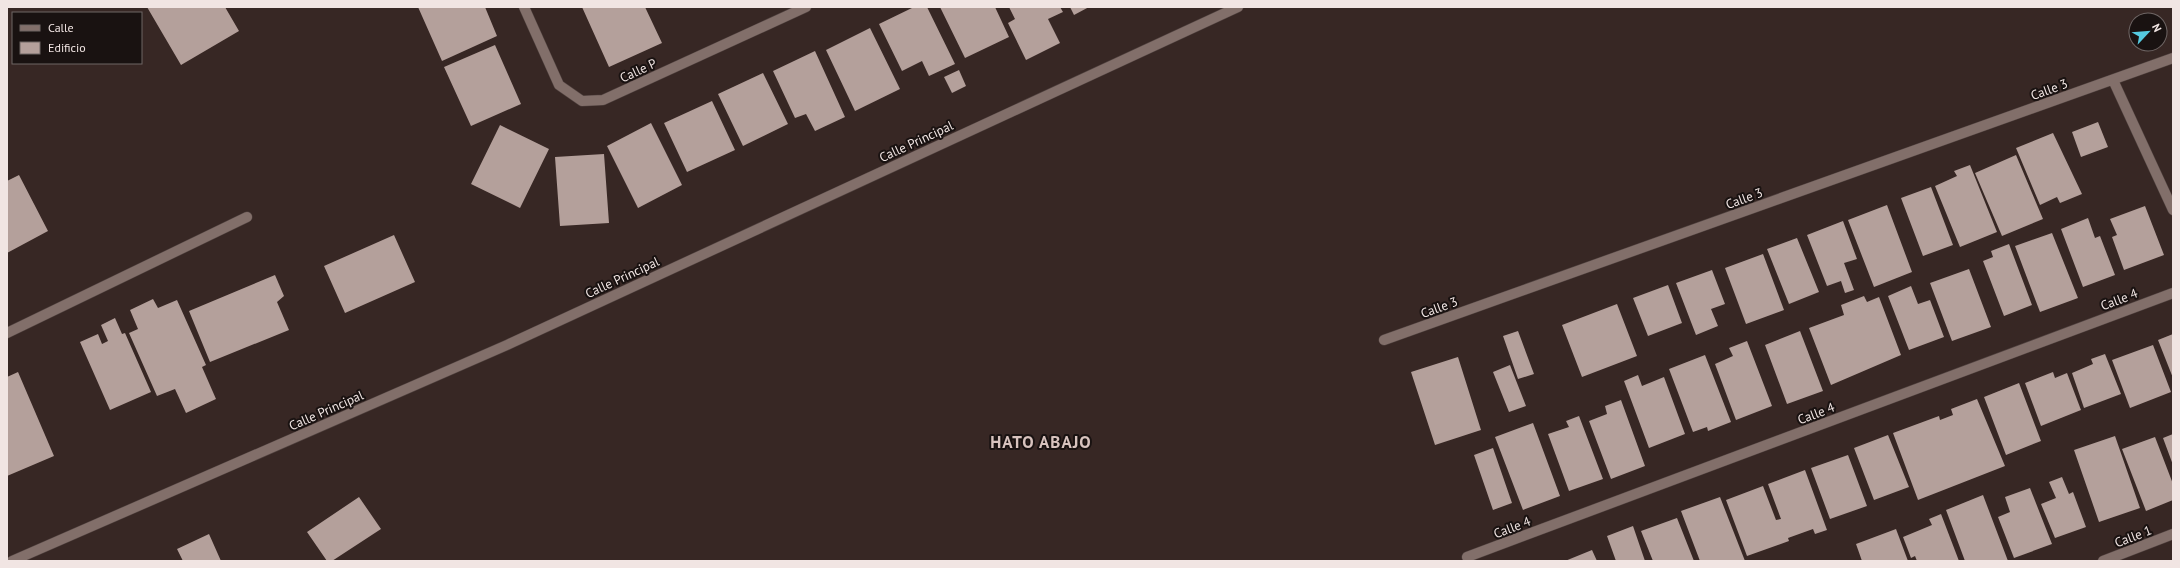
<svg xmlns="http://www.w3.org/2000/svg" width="2180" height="568" font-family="'PT Sans',sans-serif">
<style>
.building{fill:#b4a09b}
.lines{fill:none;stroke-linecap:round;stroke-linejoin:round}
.service-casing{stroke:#514340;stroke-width:11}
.minor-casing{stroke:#514340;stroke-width:11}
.service{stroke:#826f6a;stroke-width:10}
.minor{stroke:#826f6a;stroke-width:10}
.labels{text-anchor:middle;stroke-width:4;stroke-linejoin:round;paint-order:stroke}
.street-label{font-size:13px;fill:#f1e5e3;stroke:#191211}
.district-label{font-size:17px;font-weight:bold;letter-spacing:1px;fill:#d8c3be;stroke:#191211}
</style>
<rect width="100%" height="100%" fill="#372724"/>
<path class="building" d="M147,7h78l14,24 -58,34z
M418,7h67l12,29 -55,25z
M582,7h63l17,36 -53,24z
M914,7h13l28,57 -26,12 -7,-15 -20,10 -23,-47z
M940,7h55l14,30 -44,21z
M1009,7h51l3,5 -15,7 12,24 -34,17 -18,-37 7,-4z
M1070,7h19l-15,8z
M870,28l30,61 -45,22 -29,-61z
M495,45l26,59 -50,22 -27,-59z
M815,51l30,66 -30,14 -9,-17 -11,4 -22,-47z
M959,70l7,16 -14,7 -8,-16z
M763,73l25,51 -45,22 -25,-52z
M712,101l23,49 -48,22 -23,-49z
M2098,122l10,25 -27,10 -9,-25z
M651,123l31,62 -44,23 -31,-62z
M500,125l49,24 -29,59 -49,-24z
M2053,133l29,61 -22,9 -3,-6 -17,8 -24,-57z
M604,154l5,69 -49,3 -5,-69z
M2016,155l27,64 -41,17 -27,-63z
M1970,165l27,67 -37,15 -25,-61 22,-10 -3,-5z
M19,175l29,56 -41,22v-72z
M1931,187l22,58 -30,11 -22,-58z
M1887,205l25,67 -38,15 -26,-67z
M2145,206l19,49 -40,15 -12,-33 5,-2 -7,-16z
M2088,218l7,20 5,-2 15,39 -32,12 -22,-58z
M1843,221l14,38 -13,4 10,27 -9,3 -4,-12 -14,5 -20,-51z
M2052,233l26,65 -38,14 -25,-66z
M394,235l21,47 -70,31 -21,-47z
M1797,238l22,54 -30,12 -22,-55z
M2009,244l23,61 -28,11 -21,-55 10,-4 -2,-6z
M1763,254l21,56 -38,14 -21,-56z
M1969,269l22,58 -39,14 -22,-58z
M1712,270l13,34 -14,5 7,17 -22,9 -20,-52z
M275,275l9,21 -7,6 12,28 -79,32 -21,-51z
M1668,285l14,38 -34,13 -15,-38z
M1911,286l7,18 12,-4 14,37 -35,13 -21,-54z
M1864,296l3,6 12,-5 22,58 -70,30 -22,-57 35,-13 -3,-10z
M153,299l5,9 19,-8 29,65 -4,2 14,32 -30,14 -11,-24 -18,7 -28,-63 9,-4 -8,-19z
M1617,304l20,52 -55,21 -20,-52z
M115,318l7,16 3,-1 26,59 -41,18 -30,-68 18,-8 4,10 6,-3 -7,-16z
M1518,331l16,43 -16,5 -15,-43z
M1800,331l23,60 -36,13 -22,-59z
M2173,334v44l-15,-38z
M1747,341l25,65 -36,14 -21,-56 18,-8 -4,-8z
M2153,345l18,47 -41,16 -18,-48z
M2105,354l16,40 -37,14 -12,-35 21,-9 -2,-5z
M1705,355l26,67 -23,9 -1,-4 -14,5 -24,-63z
M1458,357l23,73 -46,15 -24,-73z
M1510,365l16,41 -17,6 -16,-40z
M18,372l36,84 -47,20v-99z
M2053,372l2,6 12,-5 14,37 -40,16 -16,-43z
M1638,375l4,11 22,-9 21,57 -36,14 -25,-67z
M2019,383l22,58 -35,14 -22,-58z
M1977,399l28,67 -87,34 -25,-67 46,-17 1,4 13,-5 -2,-6z
M1621,400l24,66 -34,13 -22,-58 18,-7 -2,-8z
M1579,416l24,63 -34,12 -21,-57 21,-7 -3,-6z
M1533,423l27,73 -37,14 -28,-73z
M2173,434v31l-10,-27z
M1888,435l21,52 -35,13 -20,-52z
M2115,436l25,72 -41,14 -25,-72z
M2155,437l18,47v16l-27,11 -24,-62z
M1493,448l19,55 -19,7 -19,-55z
M1848,455l19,51 -37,13 -19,-51z
M1805,470l22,60 -12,4 -2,-5 -25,9 1,3 -42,15 -21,-56 37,-14 13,34 5,-1 -13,-35z
M2062,477l7,17 4,-2 13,35 -31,11 -14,-34 15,-6 -7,-16z
M2030,488l22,56 -38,14 -16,-41 12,-5 -5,-15z
M1983,495l25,66h-43l-19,-51z
M359,497l22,32 -49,32h-5l-20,-29z
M1720,497l25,64h-45l-19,-50z
M1941,514l18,47h-42l-2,-5 -4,2 -8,-21 29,-12 -3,-6z
M1677,518l17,43h-41l-12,-30z
M1633,526l12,35h-29l-9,-25z
M1896,529l12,32h-46l-6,-17z
M209,534l12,27h-38l-6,-12z
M1592,550l5,11h-32z"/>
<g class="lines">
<defs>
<path id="service" d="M7,333l240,-116"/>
<path id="minor" d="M524,7l35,78 23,16 21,-1 203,-93
M2113,80l60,130
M1384,340l789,-282
M1467,557l706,-264
M12,561l495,-216 731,-338
M2103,561l70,-27"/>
</defs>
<use href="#service" class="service-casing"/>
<use href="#minor" class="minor-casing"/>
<use href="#service" class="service"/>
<use href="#minor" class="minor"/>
</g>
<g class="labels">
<g class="street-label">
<text transform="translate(638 70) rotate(-25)" y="5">Calle P</text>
<text transform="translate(2049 89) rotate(-20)" y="5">Calle 3</text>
<text transform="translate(916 141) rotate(-25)" y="5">Calle Principal</text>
<text transform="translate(1744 198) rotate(-20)" y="5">Calle 3</text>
<text transform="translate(622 277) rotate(-25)" y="5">Calle Principal</text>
<text transform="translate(2119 299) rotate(-21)" y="5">Calle 4</text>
<text transform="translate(1439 307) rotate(-20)" y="5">Calle 3</text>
<text transform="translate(326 410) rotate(-24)" y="5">Calle Principal</text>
<text transform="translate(1816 413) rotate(-21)" y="5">Calle 4</text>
<text transform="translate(1512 527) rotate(-21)" y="5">Calle 4</text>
<text transform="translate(2133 536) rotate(-21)" y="5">Calle 1</text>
</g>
<g class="district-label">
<text x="1041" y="448">HATO ABAJO</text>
</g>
</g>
<rect width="2180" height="568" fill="none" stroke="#f1e5e3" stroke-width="16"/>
<rect x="12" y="12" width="130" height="52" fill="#191211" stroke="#6f6665"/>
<rect x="20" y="25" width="20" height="6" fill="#826f6a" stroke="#6f6665"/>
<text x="48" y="32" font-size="12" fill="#f1e5e3">Calle</text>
<rect x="20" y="42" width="20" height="12" fill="#b4a09b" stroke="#6f6665"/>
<text x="48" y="52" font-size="12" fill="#f1e5e3">Edificio</text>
<g transform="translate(2148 32) rotate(64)"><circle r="19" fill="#191211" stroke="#6f6665"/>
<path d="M0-3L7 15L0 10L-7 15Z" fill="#55cae0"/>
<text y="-6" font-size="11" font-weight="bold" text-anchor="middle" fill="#f1e5e3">N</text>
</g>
</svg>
